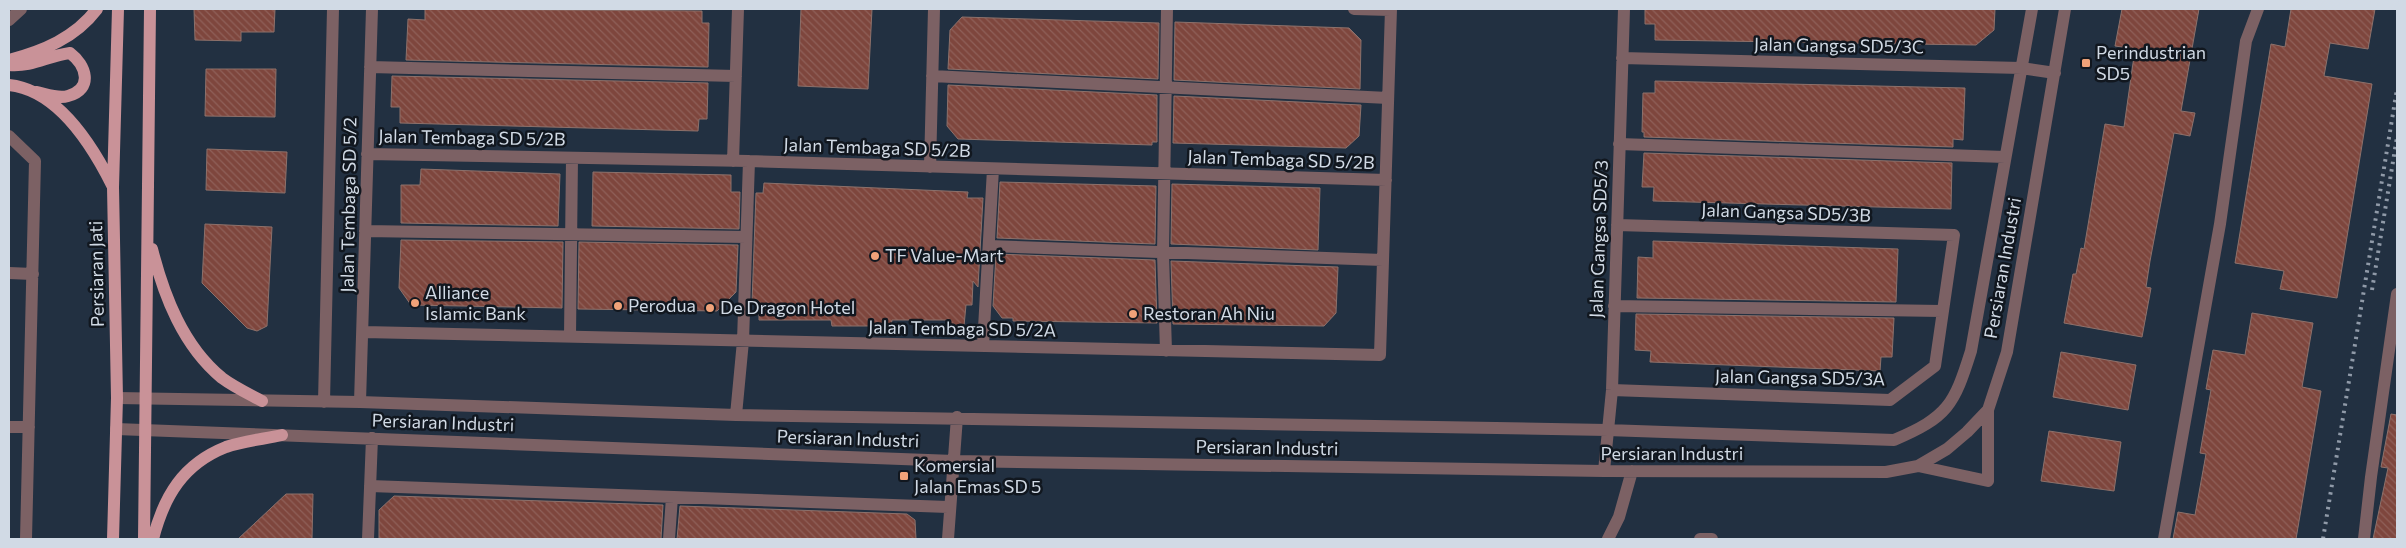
<svg xmlns="http://www.w3.org/2000/svg" width="2406" height="548" font-family="Commissioner,sans-serif">
<style>
.building{fill:url(#building-back-hatch);stroke:#8d716b}
.lines{fill:none;stroke-linecap:round;stroke-linejoin:round}
.minor{stroke:#7c6164;stroke-width:12}
.major{stroke:#c99298;stroke-width:12}
.rail{stroke:#909aa8;stroke-width:4;stroke-dasharray:2.5 5;stroke-linecap:butt}
.poi-dot{fill:#f0a279;stroke:#11171f;stroke-width:2}
.labels{text-anchor:middle;stroke-width:5;stroke-linejoin:round;paint-order:stroke}
.street-label{font-size:18px;fill:#d1dae5;stroke:#11171f}
.poi-label{font-size:18px;fill:#d1dae5;stroke:#11171f;text-anchor:start}
</style>
<defs>
<pattern id="building-back-hatch" width="6" height="6" patternUnits="userSpaceOnUse" patternTransform="scale(1.25)"><rect width="6" height="6" fill="#7e463d"/><path d="M-1 5l2 2M0 0l6 6M5-1l2 2" fill="none" stroke="#8f6059"/></pattern>
</defs>
<rect width="100%" height="100%" fill="#223041"/>
<path class="building" d="M194,9h81l-1,23h-33v9l-46,-1z
M425,9l277,2v12h7l-1,44 -302,-7 2,-41 17,1z
M801,9h71l-4,80 -70,-3z
M1645,9h350l-1,21 -18,15 -321,-5v-16h-10z
M2122,9h77l-18,102 14,2 -5,23 -16,-3 -24,128 -4,26 5,1 -9,49 -78,-14 9,-49h3l5,-26 3,1 21,-125 19,3 11,-78 -20,-3z
M2291,9h84l-7,40 -38,-6 -6,33 48,8 -35,214 -57,-9 4,-18 -49,-8 36,-219 14,3z
M962,17l197,6 -1,56 -210,-10 2,-39z
M1175,22l174,6 12,12 -1,49 -186,-9z
M206,69h70l-1,48 -70,-1z
M392,76l316,7 -1,36h-8l-1,12 -298,-8v-16h-9z
M1655,81l310,7 -2,52 -10,-1v8l-309,-10v-5h-2l1,-39h12z
M948,85l209,10v47h-5v3l-194,-6 -11,-13z
M1174,96l187,9 -2,31 -13,12 -173,-5z
M207,149l80,3 -2,41 -79,-3z
M1644,153l308,10 -1,46 -298,-8 1,-14h-12z
M421,169l139,5 -2,52 -157,-3v-38h19z
M593,172l138,3v17h9l-1,37 -147,-3z
M1000,182l156,4 -1,58 -158,-6z
M764,183l204,9 -1,6h16l-5,89 -5,-6 -1,24h-6l-2,21 -17,-1 1,-5h-56l-1,6h-59l-1,-6h-72v-17h-7l4,-110h7z
M1172,184l148,4 -2,62 -147,-6z
M205,224l67,3 -5,99 -10,5 -10,-3 -45,-45z
M401,240l162,2 -1,66 -151,-3 -12,-17z
M1653,241l245,8 -2,53 -259,-4 1,-41 15,1z
M579,242l159,3 -2,47 -19,19 -139,-2z
M996,254l159,6 2,63 -144,-2v-3h-11l-9,-12z
M1171,261l167,6 -2,46 -12,13 -151,-2z
M2252,313l61,10 -11,64 19,4 -25,148h-123l5,-27 17,3 11,-61 -6,-1 11,-63 -5,-1 7,-39 32,5z
M1636,314l258,4 -2,39h-11l-1,14 -230,-9 1,-11 -16,-1z
M2061,352l75,13 -8,45 -75,-13z
M2391,414l6,1v124h-24l15,-71 -7,-1z
M2049,431l72,11 -7,49 -73,-10z
M286,494h27l-1,45h-74z
M394,496l269,9 -2,34h-282v-29z
M680,506l227,8 8,6 1,19h-239z"/>
<g class="lines">
<path class="minor" d="M1354,9l36,1
M9,20l12,-11
M1622,58l399,10 34,5
M370,67l366,9
M932,76l456,22
M9,136l26,25 -9,378
M1619,144l386,13
M367,154l382,7 637,19
M733,161l5,-152
M930,167l4,-158
M365,231l381,6
M989,246l394,14
M9,273l24,1
M1614,306l328,5
M364,332l1016,23 11,-346
M570,337l2,-179
M983,346l10,-177
M1166,351l-3,-98 4,-244
M1612,390l278,10 45,-34 19,-131 -337,-10
M117,398l243,4 376,13 871,15 287,10c54,-23 60,-35 77,-89l61,-342
M324,402l9,-393
M360,402l12,-393
M736,415l7,-74 6,-180
M9,427h20
M116,429l838,32 650,10 282,1 32,-6 29,-17 20,-17 21,-22 19,-58 58,-343
M1918,466l70,15v-71
M1604,471l8,-81 12,-381
M370,486l578,21
M368,539l4,-101
M669,539l3,-42
M948,539l9,-122
M1608,539l11,-22 13,-46
M1700,539h12
M2164,539l56,-315 26,-183 12,-32
M2364,539l7,-62 26,-183"/>
<path class="major" d="M9,60c34,-9 66,-22 88,-51
M9,65c24,2 38,-9 61,-12 16,12 24,36 -2,43 -10,3 -22,-2 -32,-4
M9,85c49,5 83,60 103,100
M152,249c12,47 31,97 70,129 12,9 27,16 40,23
M113,539l4,-141 -4,-211 5,-178
M144,539l6,-530
M153,539c11,-43 30,-75 73,-92 17,-6 38,-8 56,-12"/>
<path class="rail" d="M2372,290l25,-153
M2323,539l74,-450"/>
</g>
<g class="poi-dot">
<rect x="2081" y="58" width="10" height="10" rx="2.5"/>
<circle cx="875" cy="256" r="5"/>
<circle cx="415" cy="303" r="5"/>
<circle cx="618" cy="306" r="5"/>
<circle cx="710" cy="308" r="5"/>
<circle cx="1133" cy="314" r="5"/>
<rect x="899" y="471" width="10" height="10" rx="2.5"/>
</g>
<g class="labels">
<g class="street-label">
<text transform="translate(1839 46) rotate(1)" y="6">Jalan Gangsa SD5/3C</text>
<text transform="translate(472 138) rotate(1)" y="6">Jalan Tembaga SD 5/2B</text>
<text transform="translate(877 148) rotate(2)" y="6">Jalan Tembaga SD 5/2B</text>
<text transform="translate(1281 160) rotate(2)" y="6">Jalan Tembaga SD 5/2B</text>
<text transform="translate(349 205) rotate(-89)" y="6">Jalan Tembaga SD 5/2</text>
<text transform="translate(1786 213) rotate(2)" y="6">Jalan Gangsa SD5/3B</text>
<text transform="translate(1599 239) rotate(-88)" y="6">Jalan Gangsa SD5/3</text>
<text transform="translate(2003 268) rotate(-80)" y="6">Persiaran Industri</text>
<text transform="translate(97 274) rotate(-91)" y="6">Persiaran Jati</text>
<text transform="translate(962 329) rotate(1)" y="6">Jalan Tembaga SD 5/2A</text>
<text transform="translate(1800 378) rotate(1)" y="6">Jalan Gangsa SD5/3A</text>
<text transform="translate(443 423) rotate(2)" y="6">Persiaran Industri</text>
<text transform="translate(848 439) rotate(2)" y="6">Persiaran Industri</text>
<text transform="translate(1267 448) rotate(1)" y="6">Persiaran Industri</text>
<text x="1672" y="460">Persiaran Industri</text>
</g>
<g class="poi-label">
<text x="2096" y="59">Perindustrian<tspan x="2096" dy="21">SD5</tspan></text>
<text x="885" y="262">TF Value-Mart</text>
<text x="425" y="299">Alliance<tspan x="425" dy="21">Islamic Bank</tspan></text>
<text x="628" y="312">Perodua</text>
<text x="720" y="314">De Dragon Hotel</text>
<text x="1143" y="320">Restoran Ah Niu</text>
<text x="914" y="472">Komersial<tspan x="914" dy="21">Jalan Emas SD 5</tspan></text>
</g>
</g>
<rect width="2406" height="548" fill="none" stroke="#d1dae5" stroke-width="20"/>
</svg>
